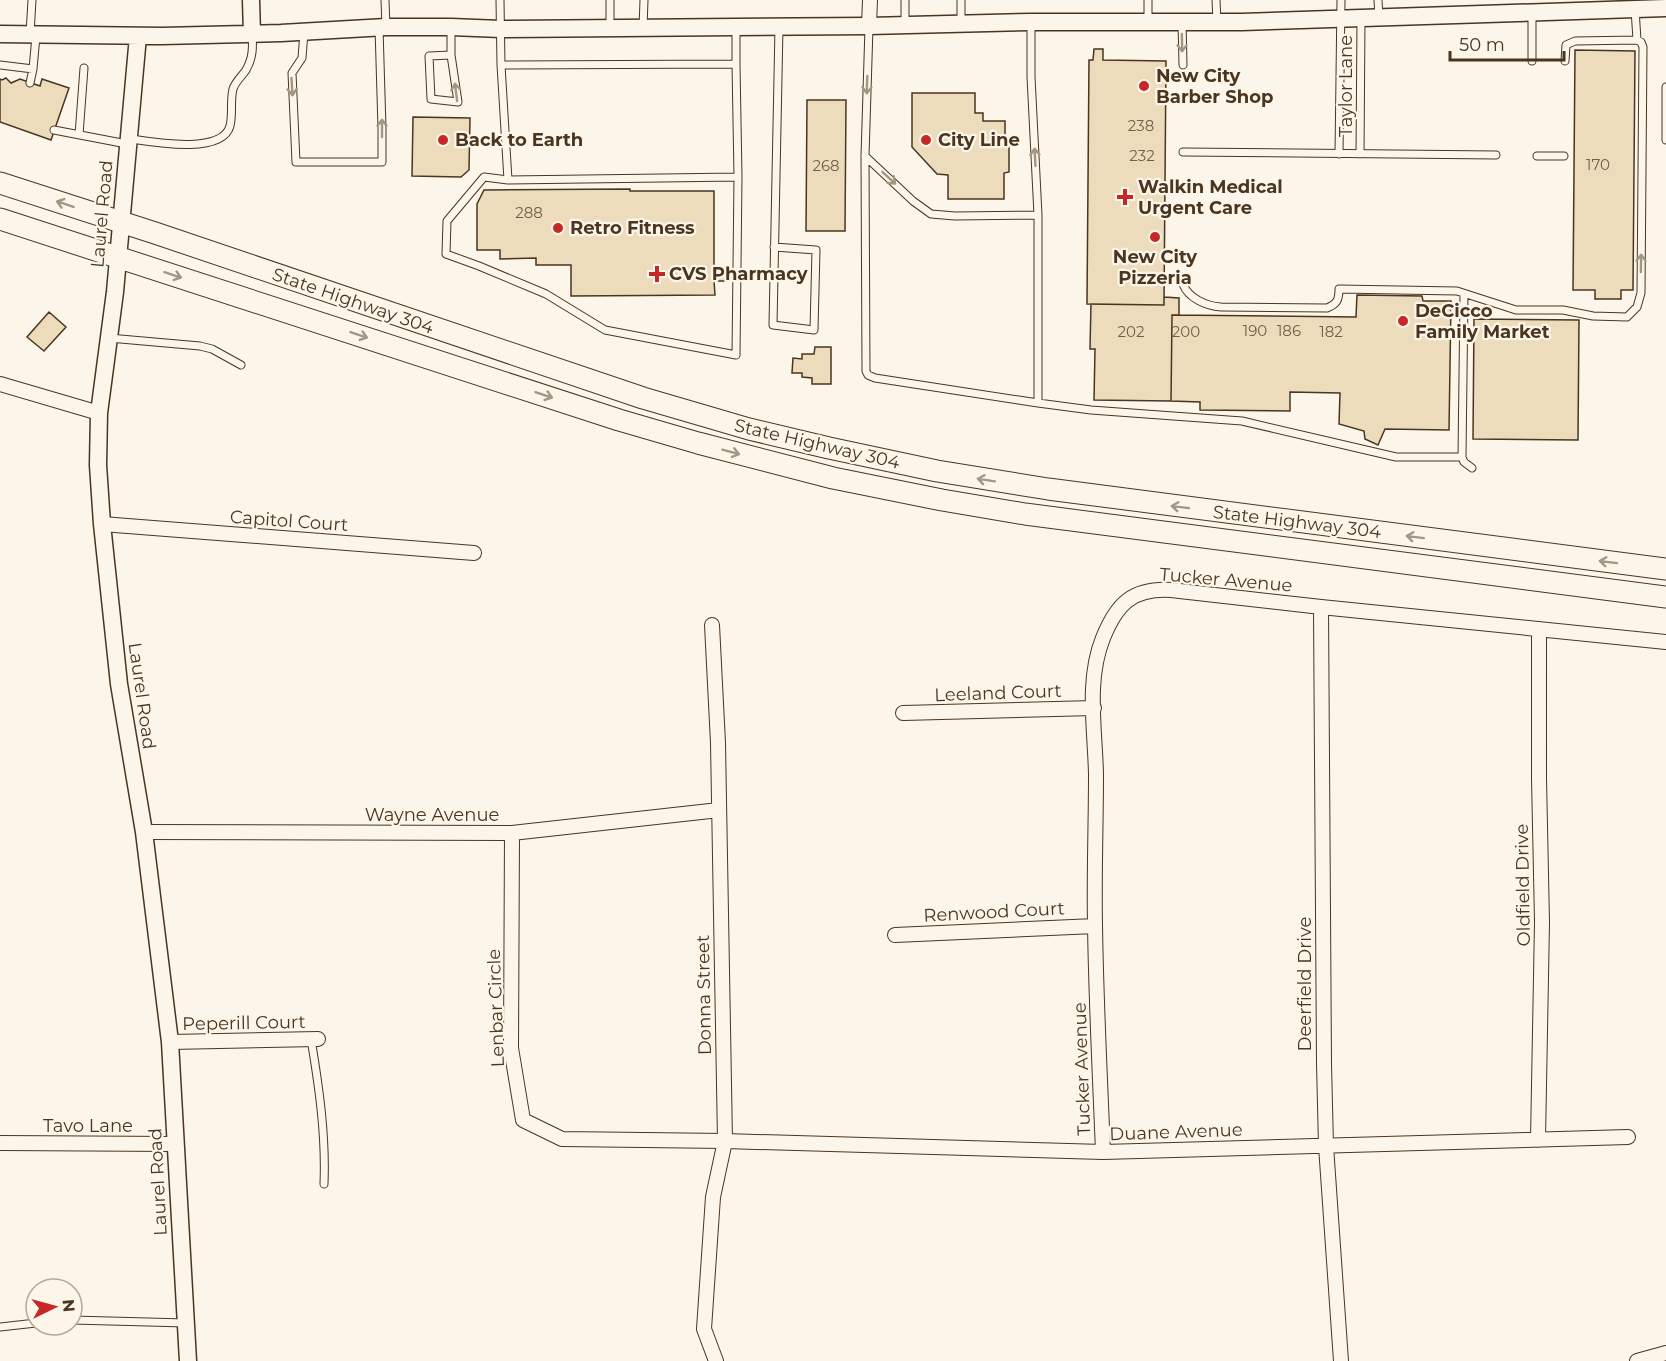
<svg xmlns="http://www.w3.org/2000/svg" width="1666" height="1361" font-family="Montserrat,sans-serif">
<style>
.building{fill:#ecdcbc;stroke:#4a3520;stroke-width:1.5}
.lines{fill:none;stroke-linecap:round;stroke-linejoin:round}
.service-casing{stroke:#4a3520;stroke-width:9}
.minor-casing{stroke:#4a3520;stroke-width:16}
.tertiary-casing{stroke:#4a3520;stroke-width:19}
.primary-casing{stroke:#4a3520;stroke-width:23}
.service{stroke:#fbf6e9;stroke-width:7}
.minor{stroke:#fbf6e9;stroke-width:14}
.tertiary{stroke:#fbf6e9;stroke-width:16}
.primary{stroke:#fbf6e9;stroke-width:21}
.oneway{stroke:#a29684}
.poi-dot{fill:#c62828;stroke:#fbf6e9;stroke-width:2}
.labels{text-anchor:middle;stroke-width:4.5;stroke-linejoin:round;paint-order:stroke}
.number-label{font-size:15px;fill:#725f47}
.poi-label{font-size:18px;font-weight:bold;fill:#4a3520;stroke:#fbf6e9;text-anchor:start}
.street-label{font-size:18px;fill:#4a3520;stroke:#fbf6e9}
</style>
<rect width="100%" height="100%" fill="#fbf6e9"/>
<path class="building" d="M1094,49h9v11l63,1 -2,244 -77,-1 2,-244h4z
M1575,50l60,1 -2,239h-12v9h-26v-9h-22z
M6,78l5,5 9,-4 20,7 2,-7 27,9 -18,52 -51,-18v-43l2,1z
M912,93h63v20h8v8h22v26h4v25l-5,1v26h-56v-24l-11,-1 -25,-27z
M807,100h39l-1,131h-39z
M413,117l57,1 -1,52 -8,7 -49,-1z
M630,189v2h84v78h11v12h-11l1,14 -144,1v-31h-35v-7l-36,1v-9h-23v-46l7,-14z
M1357,295l65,1 1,5h28l-2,129 -64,-1 -7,16 -13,-6 -1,-8 -25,-7 1,-31 -50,-1v19l-90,-1v-8l-29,-1 1,-86 184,2z
M1164,297l15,1v17h-7l-1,86 -77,-1 1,-51h-5l1,-45 73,1z
M49,312l17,15 -22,24 -17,-14z
M1474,319l105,1 -1,120 -105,-1z
M815,347h16v37h-19v-6l-10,-1v-4h-10l1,-15 9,1v-5h12z"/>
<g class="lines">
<defs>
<path id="service" d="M385,0l1,27
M500,0l1,65 7,115 230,-3 -2,-113 -235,1
M610,0v27
M905,0v24
M961,0v24
M1148,0v21
M1216,0l1,22
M1378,0l1,18
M1532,13v48
M1182,22l1,43
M451,27v28l7,47 -27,-3 -2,-43 22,-1
M869,27l-4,129 1,215 2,4 7,3 163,25v-188l-7,-138v-55
M643,28l1,-28
M736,28v36
M304,32l-2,26 -10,15 4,89h86v-34l-3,-100
M30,34l2,-34
M1565,61l1,-16 9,-4 62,-1
M0,65l33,4 3,-33
M30,83l3,-14
M1666,87v53
M54,130l73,14
M79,135l5,-67
M131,139c21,3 91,16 99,-13 3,-12 0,-25 3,-37 2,-7 9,-13 13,-19 7,-12 7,-23 6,-36
M1183,152l313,3
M1339,154l2,-154
M1360,154l1,-135
M865,156l48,45 18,13 24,2 83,-1
M1537,156h27
M508,180l-24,-3 -37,44 -1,33 33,12 67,28 59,36 131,25 2,-178
M774,247l42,3 -2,80 -41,-5 6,-298
M1183,284c5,14 23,22 38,23l106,1c10,-4 12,-8 12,-19l118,2 59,19h47l30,6 34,1 10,-10 4,-14 2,-246 -2,-5 -4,-2 -2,-31
M1464,294l-2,163 2,5 8,6
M109,338l91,8 12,3 29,16
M1038,403l53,7 151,11 154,36h66
M311,1039c8,48 15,96 13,145
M72,1320l114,3
M0,1327l36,-4"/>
<path id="minor" d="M869,26l1,-26
M0,384l99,29
M102,524l372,29
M1321,607l3,457 2,82 15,215
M712,625l6,118 7,398 -12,56 -9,132 12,32
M903,713l191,-5
M144,832l368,1 207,-23
M512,833l-1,215 12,72 39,19 163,2 378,11 525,-15
M895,935l200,-9
M170,1042l148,-3
M1538,1140l4,-218 -3,-144v-149
M0,1143l176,1
M1103,1152c-3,-76 -7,-152 -8,-228 -1,-50 1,-100 1,-150 -1,-45 -10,-94 7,-136 14,-35 30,-50 68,-48l150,17 345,35
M1637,1361l29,-8"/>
<path id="tertiary" d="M251,0l1,34
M0,34l162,2 119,-3 105,-6h65l50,2 368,-3 162,-4h211l424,-14
M138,36l-23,256 -16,121 -1,52 4,59 17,160 25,148 26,210 18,319"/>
<path id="primary" d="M0,183l155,50 488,165 106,31 80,19 108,23 111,18 618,80
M0,219l619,201 79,23 135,35 109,22 83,14 641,83"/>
</defs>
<use href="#service" class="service-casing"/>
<use href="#minor" class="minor-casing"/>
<use href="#tertiary" class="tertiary-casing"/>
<use href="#primary" class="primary-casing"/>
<use href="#service" class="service"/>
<use href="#minor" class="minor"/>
<use href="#tertiary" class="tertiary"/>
<use href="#primary" class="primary"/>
</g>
<defs><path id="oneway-shaft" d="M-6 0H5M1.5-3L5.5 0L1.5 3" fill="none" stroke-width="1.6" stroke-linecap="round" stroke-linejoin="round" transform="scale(1.5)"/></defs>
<g class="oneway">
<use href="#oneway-shaft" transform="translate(1182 43) rotate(89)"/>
<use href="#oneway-shaft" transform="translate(867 85) rotate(92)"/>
<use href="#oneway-shaft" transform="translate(292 87) rotate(87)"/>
<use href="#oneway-shaft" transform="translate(456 92) rotate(-97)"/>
<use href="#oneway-shaft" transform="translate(382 128) rotate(-90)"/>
<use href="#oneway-shaft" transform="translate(1035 157) rotate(-93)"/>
<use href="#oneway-shaft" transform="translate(889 178) rotate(43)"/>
<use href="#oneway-shaft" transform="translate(65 204) rotate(-162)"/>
<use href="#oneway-shaft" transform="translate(1641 263) rotate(-89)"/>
<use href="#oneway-shaft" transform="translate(173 275) rotate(18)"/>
<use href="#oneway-shaft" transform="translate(359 335) rotate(18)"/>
<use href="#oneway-shaft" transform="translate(544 395) rotate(18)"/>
<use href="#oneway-shaft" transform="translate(731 452) rotate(15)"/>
<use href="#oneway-shaft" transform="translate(986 480) rotate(-171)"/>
<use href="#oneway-shaft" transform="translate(1180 507) rotate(-173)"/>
<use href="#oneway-shaft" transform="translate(1415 537) rotate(-173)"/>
<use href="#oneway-shaft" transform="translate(1608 562) rotate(-173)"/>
</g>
<g class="poi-dot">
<circle cx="1144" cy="86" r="6"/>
<circle cx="443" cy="140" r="6"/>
<circle cx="926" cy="140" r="6"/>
<path d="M1122 188h6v6h6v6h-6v6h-6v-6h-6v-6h6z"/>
<circle cx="558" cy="228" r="6"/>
<circle cx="1155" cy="237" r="6"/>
<path d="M654 265h6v6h6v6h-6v6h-6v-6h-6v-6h6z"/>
<circle cx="1403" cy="321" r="6"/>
</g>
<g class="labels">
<g class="number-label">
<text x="1141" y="131">238</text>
<text x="1142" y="161">232</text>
<text x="1598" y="170">170</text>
<text x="826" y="171">268</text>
<text x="529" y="218">288</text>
<text x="1255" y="336">190</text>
<text x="1289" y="336">186</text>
<text x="1131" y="337">202</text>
<text x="1186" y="337">200</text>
<text x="1331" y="337">182</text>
</g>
<g class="poi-label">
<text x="1156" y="82">New City<tspan x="1156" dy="21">Barber Shop</tspan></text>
<text x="455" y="146">Back to Earth</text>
<text x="938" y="146">City Line</text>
<text x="1138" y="193">Walkin Medical<tspan x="1138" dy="21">Urgent Care</tspan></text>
<text x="570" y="234">Retro Fitness</text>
<text x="1155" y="263" text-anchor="middle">New City<tspan x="1155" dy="21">Pizzeria</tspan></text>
<text x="669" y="280">CVS Pharmacy</text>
<text x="1415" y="317">DeCicco<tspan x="1415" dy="21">Family Market</tspan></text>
</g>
<g class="street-label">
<text transform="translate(1346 86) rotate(-90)" y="6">Taylor Lane</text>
<text transform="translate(102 214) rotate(-85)" y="6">Laurel Road</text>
<text transform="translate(353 301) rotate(19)" y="6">State Highway 304</text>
<text transform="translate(817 444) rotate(13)" y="6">State Highway 304</text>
<text transform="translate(289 521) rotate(4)" y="6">Capitol Court</text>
<text transform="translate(1297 522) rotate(7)" y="6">State Highway 304</text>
<text transform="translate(1226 580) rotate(5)" y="6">Tucker Avenue</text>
<text transform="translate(998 693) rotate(-2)" y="6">Leeland Court</text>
<text transform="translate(142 696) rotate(82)" y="6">Laurel Road</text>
<text x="432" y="821">Wayne Avenue</text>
<text transform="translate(1523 885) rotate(-91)" y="6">Oldfield Drive</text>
<text transform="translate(994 912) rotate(-3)" y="6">Renwood Court</text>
<text transform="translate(1305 984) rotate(-90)" y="6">Deerfield Drive</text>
<text transform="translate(704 995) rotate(-91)" y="6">Donna Street</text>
<text transform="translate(496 1008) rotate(-92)" y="6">Lenbar Circle</text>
<text transform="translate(244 1023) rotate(-1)" y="6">Peperill Court</text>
<text transform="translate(1082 1069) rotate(-92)" y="6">Tucker Avenue</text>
<text x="88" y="1132">Tavo Lane</text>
<text transform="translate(1176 1132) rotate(-2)" y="6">Duane Avenue</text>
<text transform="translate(158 1182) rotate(-93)" y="6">Laurel Road</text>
</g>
</g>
<g transform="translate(54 1307) rotate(85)"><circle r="28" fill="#fbf6e9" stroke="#b4a999" stroke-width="1.5"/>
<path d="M0-4.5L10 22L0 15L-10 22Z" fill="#c62828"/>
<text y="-9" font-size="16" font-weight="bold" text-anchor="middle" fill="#4a3520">N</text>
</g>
<path d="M1450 51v9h114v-9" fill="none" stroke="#4a3520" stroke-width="3"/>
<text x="1459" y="51" font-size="18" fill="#4a3520" stroke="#fbf6e9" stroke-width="4.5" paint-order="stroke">50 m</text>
</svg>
